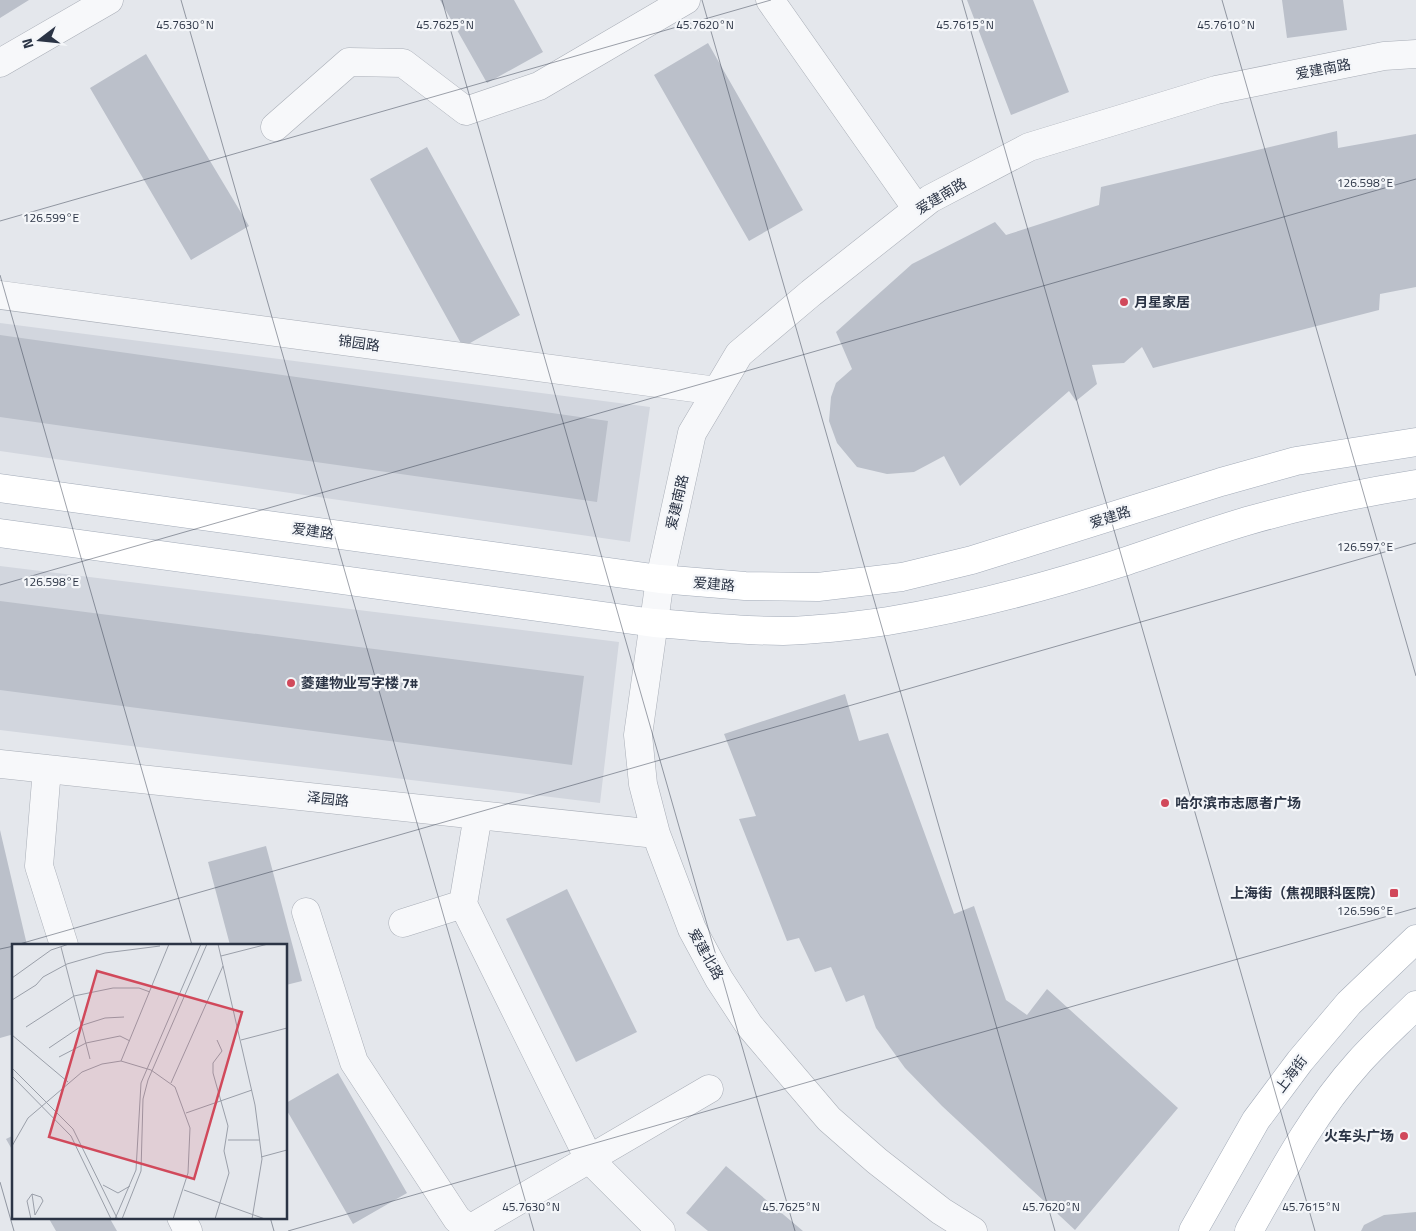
<svg xmlns="http://www.w3.org/2000/svg" width="1416" height="1231" font-family="'Titillium Web','Noto Sans SC',sans-serif">
<style>
.built{fill:#d2d6de}
.building{fill:#bbc0ca}
.lines{fill:none;stroke-linecap:round;stroke-linejoin:round}
.minor-casing{stroke:#a9aeb7;stroke-width:29}
.major-casing{stroke:#a3abb8;stroke-width:29}
.minor{stroke:#f7f8fa;stroke-width:28}
.major{stroke:#fff;stroke-width:28}
.ticks{fill:none;stroke:#2b3445;stroke-width:1;stroke-opacity:0.45}
.poi-dot{fill:#d1495b;stroke:#f4f6f9;stroke-width:2}
.labels{text-anchor:middle;stroke-width:4.5;stroke-linejoin:round;paint-order:stroke}
.street-label{font-size:14px;fill:#2b3445;stroke:#f4f6f9}
.poi-label{font-size:14px;font-weight:bold;fill:#2b3445;stroke:#f4f6f9;text-anchor:start}
.inset-road{fill:none;stroke:#9a9fa9;stroke-width:1}
.view{fill:#d1495b;fill-opacity:0.15;stroke:#d1495b;stroke-width:2.5}
.inset-edge{fill:none;stroke:#2b3445;stroke-width:2.5}
.ticks-label{font-size:12px;text-anchor:middle;fill:#2b3445;stroke:#f4f6f9;stroke-width:4.5;stroke-linejoin:round;paint-order:stroke}
</style>
<rect width="100%" height="100%" fill="#e4e7ec"/>
<path class="built" d="M0,323l650,84 -20,135 -630,-91z
M0,566l619,76 -19,161 -600,-73z"/>
<path class="building" d="M0,0h29l-29,18z
M440,0h74l29,52 -56,31z
M967,0h66l36,92 -58,23z
M1282,0h61l4,30 -60,8z
M708,43l95,167 -54,31 -95,-166z
M146,54l103,172 -58,34 -101,-172z
M1337,131l1,17 78,-14v153l-36,7 -1,16 -226,58 -11,-21 -18,16 -32,2 5,19 -21,17 -7,-10 -109,95 -16,-30 -30,16 -27,2 -30,-7 -20,-24 -8,-22 2,-24 5,-14 16,-14 -16,-37 76,-68 83,-42 11,13 93,-30 2,-18z
M427,147l93,168 -57,32 -93,-168z
M0,335l608,86 -11,81 -597,-85z
M0,601l584,75 -12,89 -572,-75z
M845,694l14,47 29,-8 66,181 20,-8 32,94 21,15 20,-26 131,119 -103,122 -133,-124 -37,-38 -29,-40 -12,-33 -18,7 -15,-35 -16,5 -16,-34 -12,3 -48,-122 17,-3 -32,-82z
M0,830l27,115h-13v89l-14,4z
M266,846l36,135 -16,4v-40h-56l-22,-83z
M567,889l70,143 -61,30 -70,-143z
M338,1073l69,120 -54,31 -67,-115v-6z
M14,1135v18l-8,-14z
M726,1166l77,65h-95l-22,-18z
M1416,1212v19h-55l3,-6 20,-10z
M48,1217h61l8,14h-61z"/>
<g class="lines">
<defs>
<path id="minor" d="M770,0l147,209
M0,63l109,-63
M275,127l74,-65 54,1 63,48 73,-25 147,-86
M0,295l717,96
M0,764l656,70
M47,769l-8,97 25,79
M478,815l-15,89 126,255 72,72
M306,912l48,150 103,157 15,12
M403,923l60,-19
M181,1217l7,14
M466,1231l243,-142
M973,1231l-32,-20 -64,-50 -48,-42 -80,-94 -30,-46 -27,-50 -36,-95 -13,-50 -5,-49 22,-156 32,-146 47,-79 72,-61 119,-94 99,-52 187,-57 168,-34 32,-2"/>
<path id="major" d="M0,488l660,91 85,7 73,1 84,-10 70,-17 249,-78 75,-21 120,-19
M0,533l654,90c42,3 86,8 129,8 35,-1 71,-5 105,-10 78,-13 154,-33 229,-57 43,-14 86,-30 130,-43 56,-16 112,-28 169,-37
M1193,1231l63,-111 44,-59 49,-58 67,-64
M1249,1231c33,-59 65,-119 110,-169 18,-20 38,-38 57,-57"/>
</defs>
<use href="#minor" class="minor-casing"/>
<use href="#major" class="major-casing"/>
<use href="#minor" class="minor"/>
<use href="#major" class="major"/>
</g>
<path class="ticks" d="M181,0l353,1231M442,0l353,1231M702,0l353,1231M962,0l353,1231M1222,0l194,676M0,221l771,-221M0,275l192,670M0,585l1416,-406M16,945l1400,-402M0,949l14,-3M0,1182l14,49M270,1217l4,14M288,1231l1128,-323"/>
<g class="poi-dot">
<circle cx="1124" cy="302" r="5"/>
<circle cx="291" cy="683" r="5"/>
<circle cx="1165" cy="803" r="5"/>
<rect x="1389" y="888" width="10" height="10" rx="2.5"/>
<circle cx="1404" cy="1136" r="5"/>
</g>
<g class="labels">
<g class="street-label">
<text transform="translate(1323 69) rotate(-11)" y="5">爱建南路</text>
<text transform="translate(941 196) rotate(-31)" y="5">爱建南路</text>
<text transform="translate(359 343) rotate(8)" y="5">锦园路</text>
<text transform="translate(677 502) rotate(-77)" y="5">爱建南路</text>
<text transform="translate(1110 517) rotate(-18)" y="5">爱建路</text>
<text transform="translate(313 531) rotate(8)" y="5">爱建路</text>
<text transform="translate(714 584) rotate(5)" y="5">爱建路</text>
<text transform="translate(328 799) rotate(6)" y="5">泽园路</text>
<text transform="translate(706 954) rotate(61)" y="5">爱建北路</text>
<text transform="translate(1291 1074) rotate(-53)" y="5">上海街</text>
</g>
<g class="poi-label">
<text x="1134" y="307">月星家居</text>
<text x="301" y="688">菱建物业写字楼 7#</text>
<text x="1175" y="808">哈尔滨市志愿者广场</text>
<text x="1384" y="898" text-anchor="end">上海街（焦视眼科医院）</text>
<text x="1394" y="1141" text-anchor="end">火车头广场</text>
</g>
</g>
<g transform="translate(12 944)">
<rect width="275" height="275" fill="#e4e7ec"/>
<path class="inset-road" d="M206,0l37,161 7,54 -10,60M49,3l29,112M209,12l47,-12M0,34l39,-28 18,-6M0,56l24,-15 7,-8 24,-13 38,-11 55,-7M14,83l48,-31 39,-8h26l11,4M0,91l56,47M229,96l46,-12M37,104l34,-23 22,-7 19,-1M47,113l27,-14 34,-7 10,5M109,117l48,-117M0,124l61,61 44,89M0,132l59,60 40,83M159,139l52,-117M174,169l66,-23M216,196h31M0,202l16,-28 54,-46 20,-8 19,-3 30,9 24,17 15,41 -2,45 -15,46M249,213l26,-7M91,241l15,8 12,-7M172,246l81,29M20,250l9,3 2,4 -8,14zM19,275l-4,-18 5,-7M103,275l21,-49 5,-87 60,-139M110,275l19,-48 2,-72 5,-19 59,-136M203,275l14,-46 -5,-22 4,-25 -15,-53v-10l9,-12 -5,-11"/>
<path class="view" d="M85,27l145,41 -48,167 -145,-42z"/>
<rect width="275" height="275" class="inset-edge"/>
</g>
<g class="ticks-label">
<text x="185" y="29">45.7630°N</text>
<text x="445" y="29">45.7625°N</text>
<text x="705" y="29">45.7620°N</text>
<text x="965" y="29">45.7615°N</text>
<text x="1226" y="29">45.7610°N</text>
<text x="1365" y="187">126.598°E</text>
<text x="51" y="222">126.599°E</text>
<text x="1365" y="551">126.597°E</text>
<text x="51" y="586">126.598°E</text>
<text x="1365" y="915">126.596°E</text>
<text x="531" y="1211">45.7630°N</text>
<text x="791" y="1211">45.7625°N</text>
<text x="1051" y="1211">45.7620°N</text>
<text x="1311" y="1211">45.7615°N</text>
</g>
<g transform="translate(40 40) rotate(254)" stroke="#f4f6f9" stroke-width="4" paint-order="stroke">
<path d="M0-4L9 19L0 12L-9 19Z" fill="#2b3445"/>
<text y="-8" font-size="14" font-weight="bold" text-anchor="middle" fill="#2b3445">N</text>
</g>
</svg>
